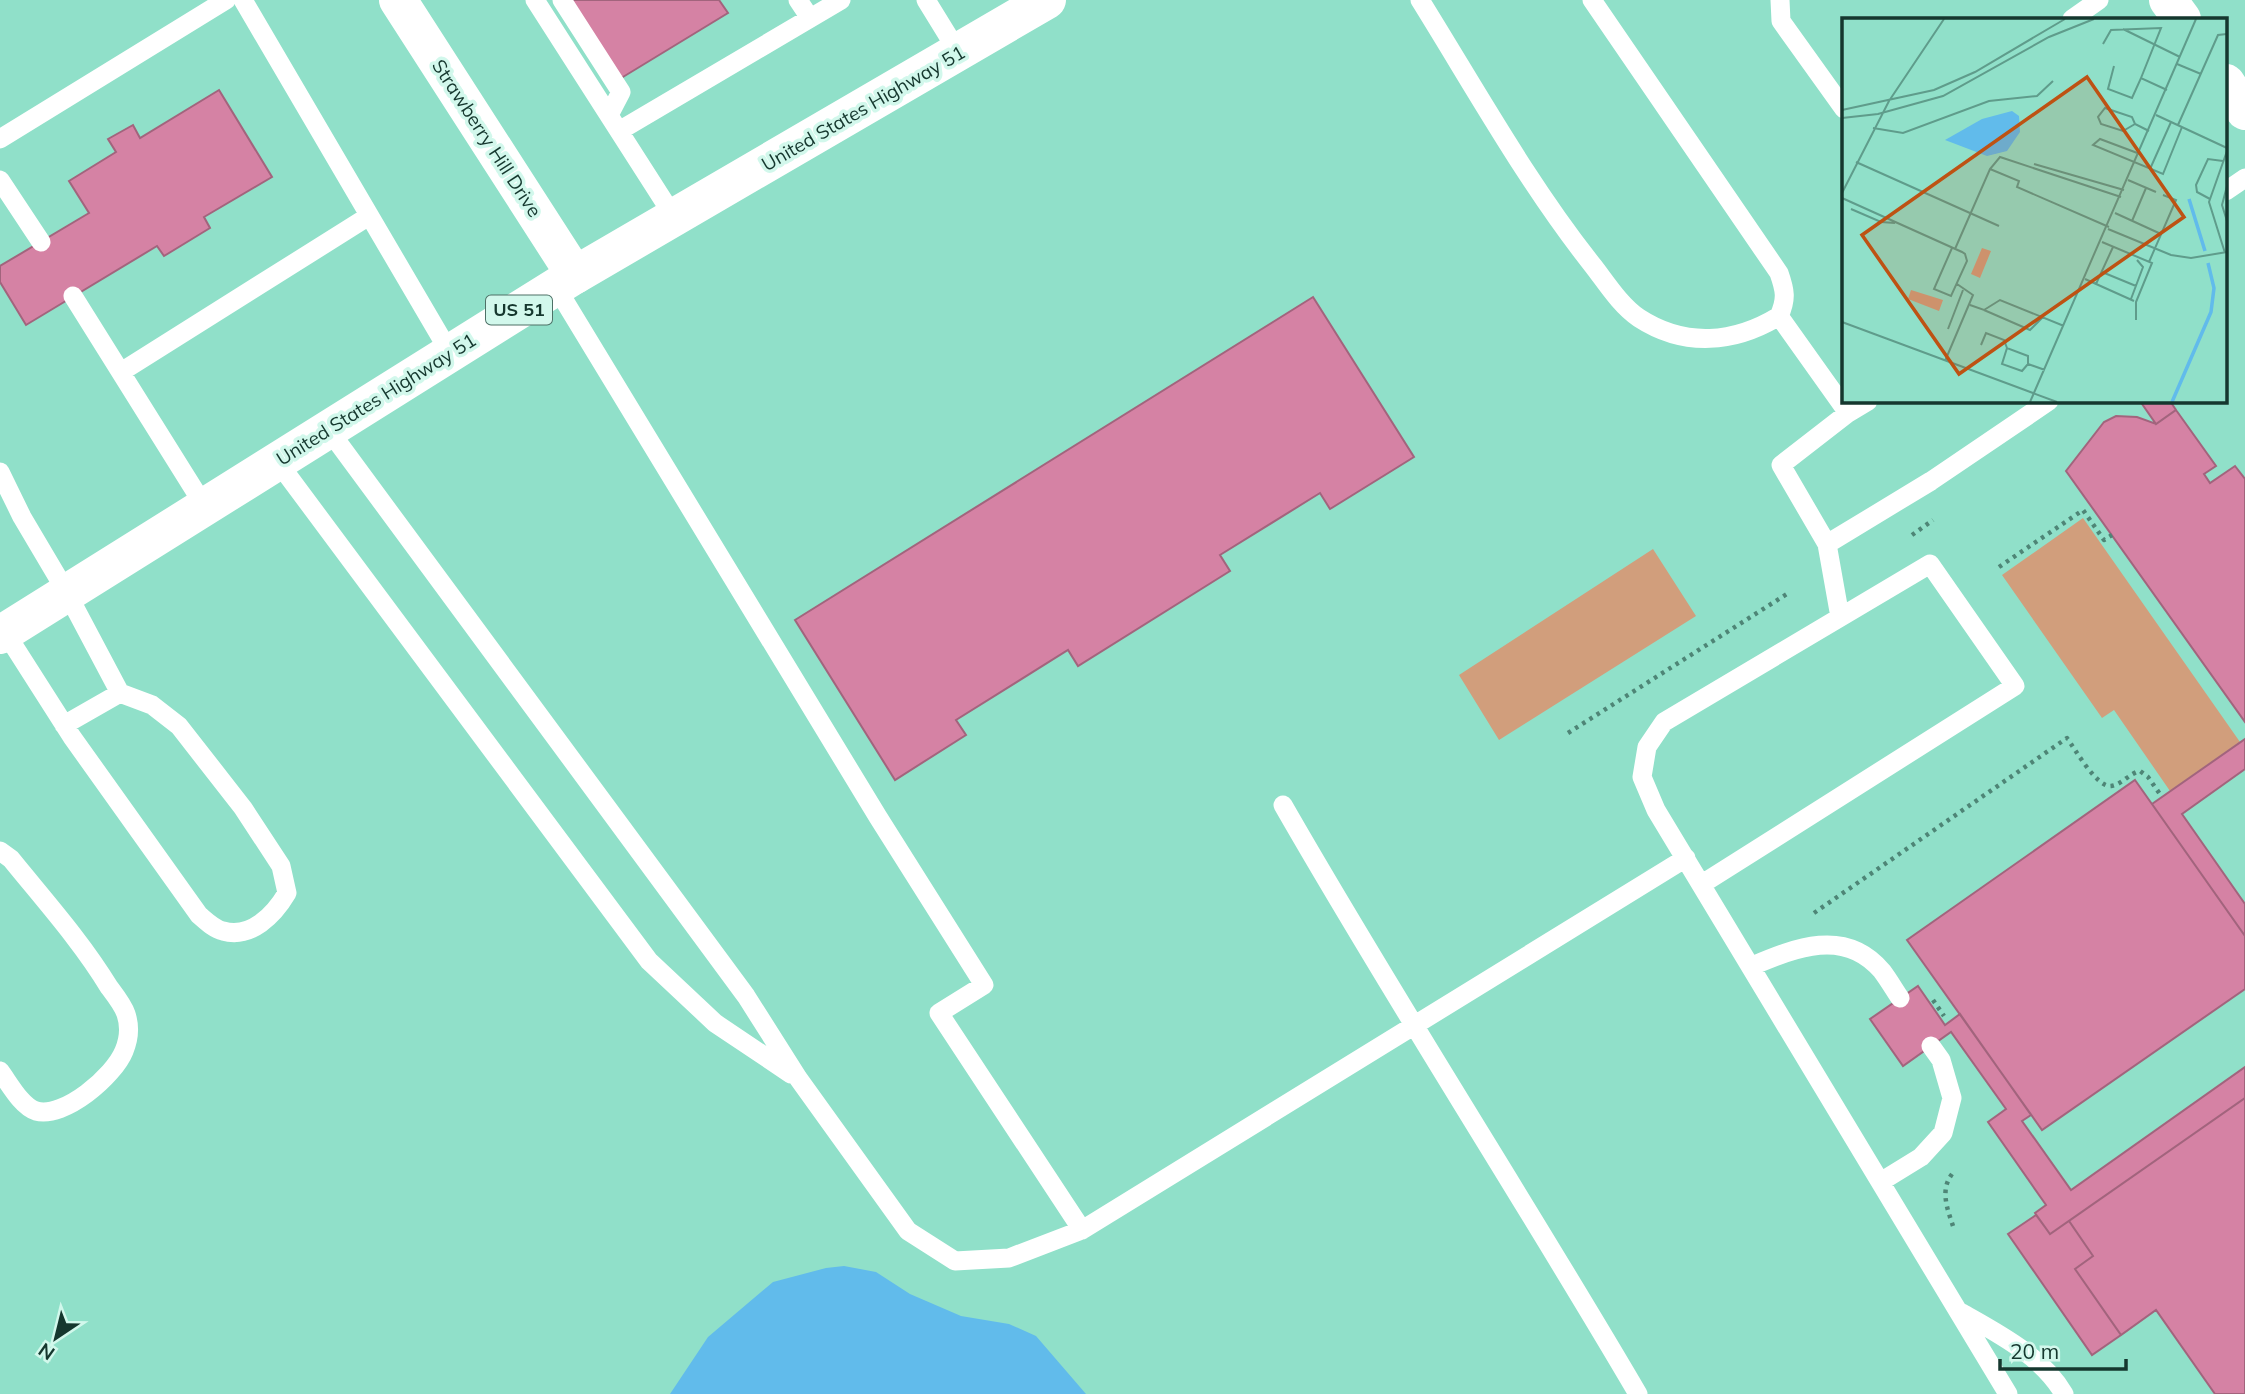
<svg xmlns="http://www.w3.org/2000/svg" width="2245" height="1394" font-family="Mulish,sans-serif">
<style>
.green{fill:#d19e7c}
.water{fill:#61bbeb}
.building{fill:#d582a4;stroke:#a2647d;stroke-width:2}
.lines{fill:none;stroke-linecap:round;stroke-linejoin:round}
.path{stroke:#4e8576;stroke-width:4.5;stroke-dasharray:3.5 5;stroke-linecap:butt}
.service{stroke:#fff;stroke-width:19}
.minor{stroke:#fff;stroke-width:38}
.tertiary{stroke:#fff;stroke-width:38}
.primary{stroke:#fff;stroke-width:38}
.labels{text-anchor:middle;stroke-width:7;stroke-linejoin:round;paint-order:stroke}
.shield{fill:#d2f8ec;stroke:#4e7167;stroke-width:2}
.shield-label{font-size:18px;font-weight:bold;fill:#15372e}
.street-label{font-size:19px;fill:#15372e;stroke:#d2f8ec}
.inset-river{fill:none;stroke:#61bbeb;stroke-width:3.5}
.inset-road{fill:none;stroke:#5f9c8b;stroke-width:2}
.view{fill:#be5213;fill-opacity:0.15;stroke:#be5213;stroke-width:3.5}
.inset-edge{fill:none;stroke:#15372e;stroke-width:3.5}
</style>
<rect width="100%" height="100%" fill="#90e0c9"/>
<path class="green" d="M2083,518l157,224 -70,49 -56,-81 -12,8 -100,-143z
M1653,549l43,67 -197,124 -40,-65z"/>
<path class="water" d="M844,1266l32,6 34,22 51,22 48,8 27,12 50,58h-416l38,-57 65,-55 53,-14z"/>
<path class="building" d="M568,0h151l9,13 -110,67z
M219,90l53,87 -68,40 6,11 -46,28 -7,-10 -131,79 -26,-43v-16l89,-53 -20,-32 47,-29 -8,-13 25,-14 7,13z
M1313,297l101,160 -84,52 -10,-16 -100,62 10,16 -152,95 -10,-16 -112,70 10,15 -71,45 -100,-160z
M2140,401h30l6,9 -20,14z
M2176,410l40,56 -12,8 6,9 25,-17 10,13v243l-179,-251 38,-49 12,-6 21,1 19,7z
M2245,739v30l-63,45 63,90v32l-93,-132z
M2135,780l110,156v53l-203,141 -135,-190z
M1918,986l27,39 15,-11 71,101 -9,6 49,69 174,-123v31l-195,136 -15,-21 11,-8 -58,-83 18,-13 -55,-77 -48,34 -33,-47z
M2245,1098v296h-30l-59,-84 -35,25 -46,-66 18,-13 -24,-35z
M2036,1215l14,19 19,-13 24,35 -18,13 46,66 -29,20 -84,-121z"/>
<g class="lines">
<path class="path" d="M1912,535l21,-15
M1999,567l84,-57 21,30 8,-5
M1568,733l222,-141
M1814,913l253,-175c8,11 30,50 44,48 10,-1 19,-13 29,-15l8,6 14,20
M1933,1000l11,16
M1952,1174c-12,16 -5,34 1,52"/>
<path class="service" d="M243,0l207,353
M535,0l139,217
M562,0l59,92 -12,23
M798,0l12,18
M926,0l32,52
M1420,0c56,90 108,184 174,267 13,17 27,39 45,51 46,30 96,25 140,-2l69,97
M1592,0l187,273c6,17 8,26 0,43
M1780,0l1,21 63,88
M2072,19l27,-19
M619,131l222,-131
M0,139l226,-139
M0,180l41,62
M2226,191l19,-13
M556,287l322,530 106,168 -45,28 143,217
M73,296l132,211
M121,372l248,-156
M328,429l418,567 52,82 110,153 47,30 54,-3 73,-28 604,-372
M277,461l372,500 66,62 76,51
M0,472l22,45 45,76 53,100 32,12 27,21 64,82 38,58 6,27c-13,22 -36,46 -64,38 -9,-2 -17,-10 -24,-16l-127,-178 -67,-105
M1827,544l104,-63 118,-80
M1840,617l-13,-73 -46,-79 67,-52 20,-12
M64,725l56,-32
M1283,805c114,199 239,391 355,589
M0,851l11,8c34,42 70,82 98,128 6,8 14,18 17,27 4,12 3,25 -2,37 -10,25 -60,68 -88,60 -15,-5 -27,-28 -36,-40
M1702,884l313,-198 -85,-122 -266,158 -17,25 -5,30 14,33 352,584
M1752,966c43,-18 93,-39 130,5 6,8 12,18 18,27
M1882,1181l39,-24 22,-24 9,-35 -11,-38 -10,-14
M1962,1313c37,21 80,43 102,81"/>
<path class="minor" d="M398,0l177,275"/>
<path class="tertiary" d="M2168,0l14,19
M2226,83l19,28"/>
<path class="primary" d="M0,635l575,-360 472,-275"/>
</g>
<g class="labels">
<rect class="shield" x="486" y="295.5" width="66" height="29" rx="5"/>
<g class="shield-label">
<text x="519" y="316">US 51</text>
</g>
<g class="street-label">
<text transform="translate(863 108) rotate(-30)" y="7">United States Highway 51</text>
<text transform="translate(487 138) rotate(57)" y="7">Strawberry Hill Drive</text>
<text transform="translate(376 399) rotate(-32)" y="7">United States Highway 51</text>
</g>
</g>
<g transform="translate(1842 18)">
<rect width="385" height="385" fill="#90e0c9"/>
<path d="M140,230l9,3 -11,27 -9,-4zM69,272l32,10 -4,11 -31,-12z" fill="#d19e7c"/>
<path d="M170,93l7,5 1,16 -13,19 -20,5 -42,-16 37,-21z" fill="#61bbeb"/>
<path class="inset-river" d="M347,181l16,52M330,384l39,-90 3,-24 -6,-25"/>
<path class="inset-road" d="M281,11l57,28M261,26l8,-14 50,-2 -20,50M335,46l24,10M272,48l-6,23 24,9 9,-20 26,12M0,92l92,-20 41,-18 90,-53M314,97l71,33M0,100l36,-4 65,-18 106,-59 45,-18M293,106l-12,7 -22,-7 -3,-7 7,-9 27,9 3,7 14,7M336,107l40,-90 9,-1M31,110l30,5 86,-32 48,-5 16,-15M298,136l-40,-15 -7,6 70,29 19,-47M14,144l143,64M192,146l90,26M148,151l29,12 -2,6 92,40M308,151l21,-47M286,162l28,12M385,168l-5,19 5,16M0,175l47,-92 55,-82M0,180l120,54 3,2 2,7 -16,35 -17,-7 18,-41M368,181l-13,-7 -1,-7 12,-26 15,2M9,191l30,13 14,1M273,195l46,21M290,203l14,-33M266,211l63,26 20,3 36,-6M260,224l50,21 -16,39v18M113,231l35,-80 10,-12 121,40M383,235l-16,-51 18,-51M307,244l27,-62 -13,-5M260,254l34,14M243,261l49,22M254,266l17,-37M289,281l12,-32 -6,-7M128,287l14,5 16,-10 64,26M142,292l46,20 13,-13M0,304l215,80M106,311l15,-39M139,327l5,-12 18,7 3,8M103,343l28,-66 -16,-11M186,346l-6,7 -20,-7 5,-16 21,8v8l17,6M188,384l166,-383"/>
<path class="view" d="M245,59l97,140 -225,157 -97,-139z"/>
<rect width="385" height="385" class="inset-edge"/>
</g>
<g transform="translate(56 1338) rotate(215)" stroke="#d2f8ec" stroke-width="5" paint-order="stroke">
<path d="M0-5L12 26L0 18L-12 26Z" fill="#15372e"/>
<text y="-10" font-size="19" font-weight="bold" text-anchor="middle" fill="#15372e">N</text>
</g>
<path d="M2000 1359v10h126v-10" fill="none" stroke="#15372e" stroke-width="3.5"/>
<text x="2010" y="1359" font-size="21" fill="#15372e" stroke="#d2f8ec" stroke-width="5" paint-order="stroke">20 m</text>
</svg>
